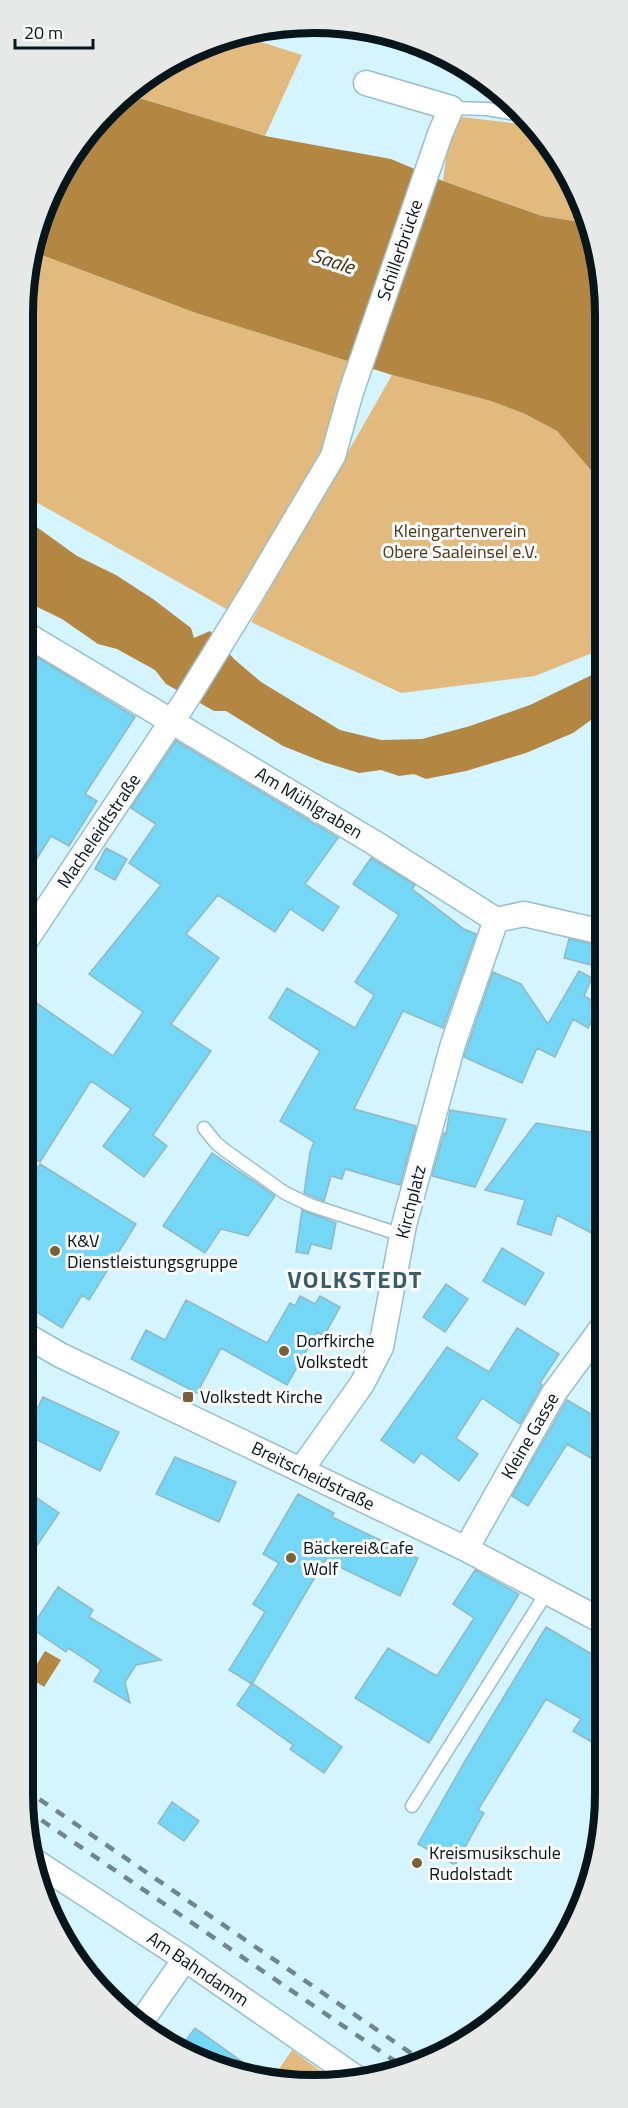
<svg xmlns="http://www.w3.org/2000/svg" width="628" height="2108" font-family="'Titillium Web',sans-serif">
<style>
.green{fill:#e3ba7d}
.water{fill:#b38742}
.building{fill:#73d7f5;stroke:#91b8c4;stroke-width:1.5}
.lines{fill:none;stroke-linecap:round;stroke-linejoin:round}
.lane-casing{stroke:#98bfcc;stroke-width:15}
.street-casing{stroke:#98bfcc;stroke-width:27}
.lane{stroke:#fff;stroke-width:12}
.street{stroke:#fff;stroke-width:24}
.rail{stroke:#6f868e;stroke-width:4.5;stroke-dasharray:10 10;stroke-linecap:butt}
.poi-dot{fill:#7c5f32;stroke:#fbfbfb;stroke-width:2}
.labels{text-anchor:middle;stroke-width:6;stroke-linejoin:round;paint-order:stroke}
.street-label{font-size:18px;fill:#07161a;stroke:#fbfbfb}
.park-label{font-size:18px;fill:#4b3819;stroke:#fbfbfb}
.poi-label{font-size:18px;fill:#07161a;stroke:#fbfbfb;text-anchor:start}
.water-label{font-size:20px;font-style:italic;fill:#3f2d0d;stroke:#fbfbfb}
.district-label{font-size:24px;font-weight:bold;letter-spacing:1.5px;fill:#3a5e69;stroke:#fbfbfb}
.rim{fill:none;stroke:#07161a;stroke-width:8}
</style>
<rect width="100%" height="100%" fill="#d4f4ff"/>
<path class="green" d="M239,35l63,20 -37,81 -136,-41 23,-23z
M454,116l82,10 40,59 11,38 -45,-7 -99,-35 5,-39z
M31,251l165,62 156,49 -28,86 -96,162 -201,-113 1,-240z
M392,375l99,26 34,13 32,17 46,53 -1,165 -67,27 -134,17 -150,-71z
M292,2050l42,31 -39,4 -23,-6z"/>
<path class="water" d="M129,95l136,41 126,23 52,22 99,35 45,7 16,53v208l-46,-53 -32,-17 -34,-13 -99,-26 -196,-62 -165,-62 40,-99z
M27,520l50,36 39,19 37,24 38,29 3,10 16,-7 24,28 27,23 79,48 41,10 41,-1 48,-13 60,-21 72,-35v42l-29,21 -47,20 -60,18 -40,8 -12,-5 -15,2 -18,-6 -22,3 -36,-11 -40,-16 -57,-35h-12l-48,-27 -11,-14 -38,-21 -19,-5 -36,-25 -35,-17z
M45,1651l16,9 -17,27 -15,-10z"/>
<path class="building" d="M27,651l108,66 -50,77 12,7 -28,45 -18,-10 -25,40z
M176,741l162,97 -33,46 34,23 -16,24 -33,-22 -15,23 -57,-37 -32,39 33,24 -48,66 40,27 -58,84 14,11 -23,31 -41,-31 28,-37 -40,-28 -51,81 -15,-10v-157l88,61 30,-44 -54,-38 72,-89 -32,-22 27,-39 -25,-16z
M106,848l21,11 -12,21 -20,-11z
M371,858l44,27 -3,4 52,40 12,5 -33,94 -40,-17 -49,98 62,17 -16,59 -55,-16 -3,10 -11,-3 -7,25 -20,-8 6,-41 4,-10 -34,-21 40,-70 -51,-33 18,-30 68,40 19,-33 -19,-13 44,-67 -46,-31z
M569,939l33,7v22l-38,-10z
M579,971l13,7 -8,18 17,9 -13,23 -15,-9 -18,38 -18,-9 -15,35 -58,-26 29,-85 28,12 27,40z
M450,1110l56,9 -31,68 -43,-11 12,-43 2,1z
M536,1123l59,10 6,4v101l-44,-23 -6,20 -34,-11 8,-24 -40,-10z
M212,1153l63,43 -27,40 -27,-7 -16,24 -42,-27z
M40,1164l96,60 -47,76 -7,-5 -20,33 -38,-24 1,-116z
M302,1210l34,13 -5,26 -20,-5 -3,10 -12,-2z
M502,1248l42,25 -19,32 -42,-24z
M446,1284l22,15 -23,33 -22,-15z
M300,1296l15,8 5,-8 20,11 -16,29 -7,-4 -30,53 -66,-37 -24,45 -66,-34 15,-29 19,10 21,-40 81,43 23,-40 5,3z
M517,1328l42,26 -19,29 2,2 -22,39 -38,-26 -26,40 22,16 -19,27 -38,-28 -7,10 -33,-23 66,-93 42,25z
M43,1397l76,35 -19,39 -75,-37z
M567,1400l34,20v44l-34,-20 -39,62 -16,-10z
M175,1457l61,25 -17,40 -63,-28z
M24,1489l35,24 -36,53 1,-55z
M298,1494l36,19 -2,4 86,41 -18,38 -75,-36 -73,124 -23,-14 36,-58 -12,-8 26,-41 -16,-9z
M475,1570l44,24 -90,149 -74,-45 33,-50 49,28 37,-58 -21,-14z
M58,1587l35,23 -4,7 72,43 -25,5 -11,17 5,21 -36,-22 7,-11 -33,-22 -2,4 -35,-24z
M546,1627l54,32v88l-27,-16 8,-12 -35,-20 -68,111 6,3 -29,52 -37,-21 47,-83z
M252,1683l90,64 -18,26 -34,-24 3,-4 -56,-40z
M172,1802l27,19 -15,20 -26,-18z
M195,2028l63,45 -1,2 -72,-19 -6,-6z"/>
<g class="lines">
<defs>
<path id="lane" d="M451,108l36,1 40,7
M204,1128l12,15 10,8 59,42 25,12 92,30
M412,1806l135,-214"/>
<path id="street" d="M27,635l346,207 123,78 28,-6 78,18
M26,940l162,-243 64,-104 81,-137 18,-64 89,-258 11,-26 -85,-25
M24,1334l36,21 406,194 134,71
M301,1470l61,-86 19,-37 23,-122 49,-181 43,-124
M466,1549l88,-156 47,-64
M36,1862l149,97 173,120
M141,2022l44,-63"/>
</defs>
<use href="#lane" class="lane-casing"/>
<use href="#street" class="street-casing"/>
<use href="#lane" class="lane"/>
<use href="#street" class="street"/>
<path class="rail" d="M23,1788l398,272
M25,1809l380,259"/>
</g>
<g class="poi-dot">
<circle cx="55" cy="1251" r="6"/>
<circle cx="284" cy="1351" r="6"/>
<rect x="182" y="1391" width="12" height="12" rx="3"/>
<circle cx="291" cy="1558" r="6"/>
<circle cx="417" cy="1863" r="6"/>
</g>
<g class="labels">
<g class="street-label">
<text transform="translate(400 250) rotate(-71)" y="6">Schillerbrücke</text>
<text transform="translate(309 803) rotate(31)" y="6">Am Mühlgraben</text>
<text transform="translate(99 831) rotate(-56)" y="6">Macheleidtstraße</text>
<text transform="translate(411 1202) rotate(-76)" y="6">Kirchplatz</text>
<text transform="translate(530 1436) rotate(-60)" y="6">Kleine Gasse</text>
<text transform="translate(313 1476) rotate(26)" y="6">Breitscheidstraße</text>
<text transform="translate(198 1969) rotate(34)" y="6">Am Bahndamm</text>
</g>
<g class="park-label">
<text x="460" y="537">Kleingartenverein<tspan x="460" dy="21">Obere Saaleinsel e.V.</tspan></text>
</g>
<g class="poi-label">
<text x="67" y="1247">K&amp;V<tspan x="67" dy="21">Dienstleistungsgruppe</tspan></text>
<text x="296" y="1347">Dorfkirche<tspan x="296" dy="21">Volkstedt</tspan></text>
<text x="200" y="1403">Volkstedt Kirche</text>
<text x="303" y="1554">Bäckerei&amp;Cafe<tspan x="303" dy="21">Wolf</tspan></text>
<text x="429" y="1859">Kreismusikschule<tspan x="429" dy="21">Rudolstadt</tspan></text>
</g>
<g class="water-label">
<text transform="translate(333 261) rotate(18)" y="7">Saale</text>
</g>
<g class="district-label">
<text x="355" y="1288">VOLKSTEDT</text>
</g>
</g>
<path d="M0 0H628V2108H0ZM314 33H314A281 281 0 0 1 595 314V1794A281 281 0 0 1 314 2075H314A281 281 0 0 1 33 1794V314A281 281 0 0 1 314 33Z" fill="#e7e9e9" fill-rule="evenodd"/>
<path class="rim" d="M314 33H314A281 281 0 0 1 595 314V1794A281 281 0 0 1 314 2075H314A281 281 0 0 1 33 1794V314A281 281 0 0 1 314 33Z"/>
<path d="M15 39v9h78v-9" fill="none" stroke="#07161a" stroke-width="3"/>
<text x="24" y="39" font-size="18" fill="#07161a" stroke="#fbfbfb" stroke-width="4.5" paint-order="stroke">20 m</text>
</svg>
